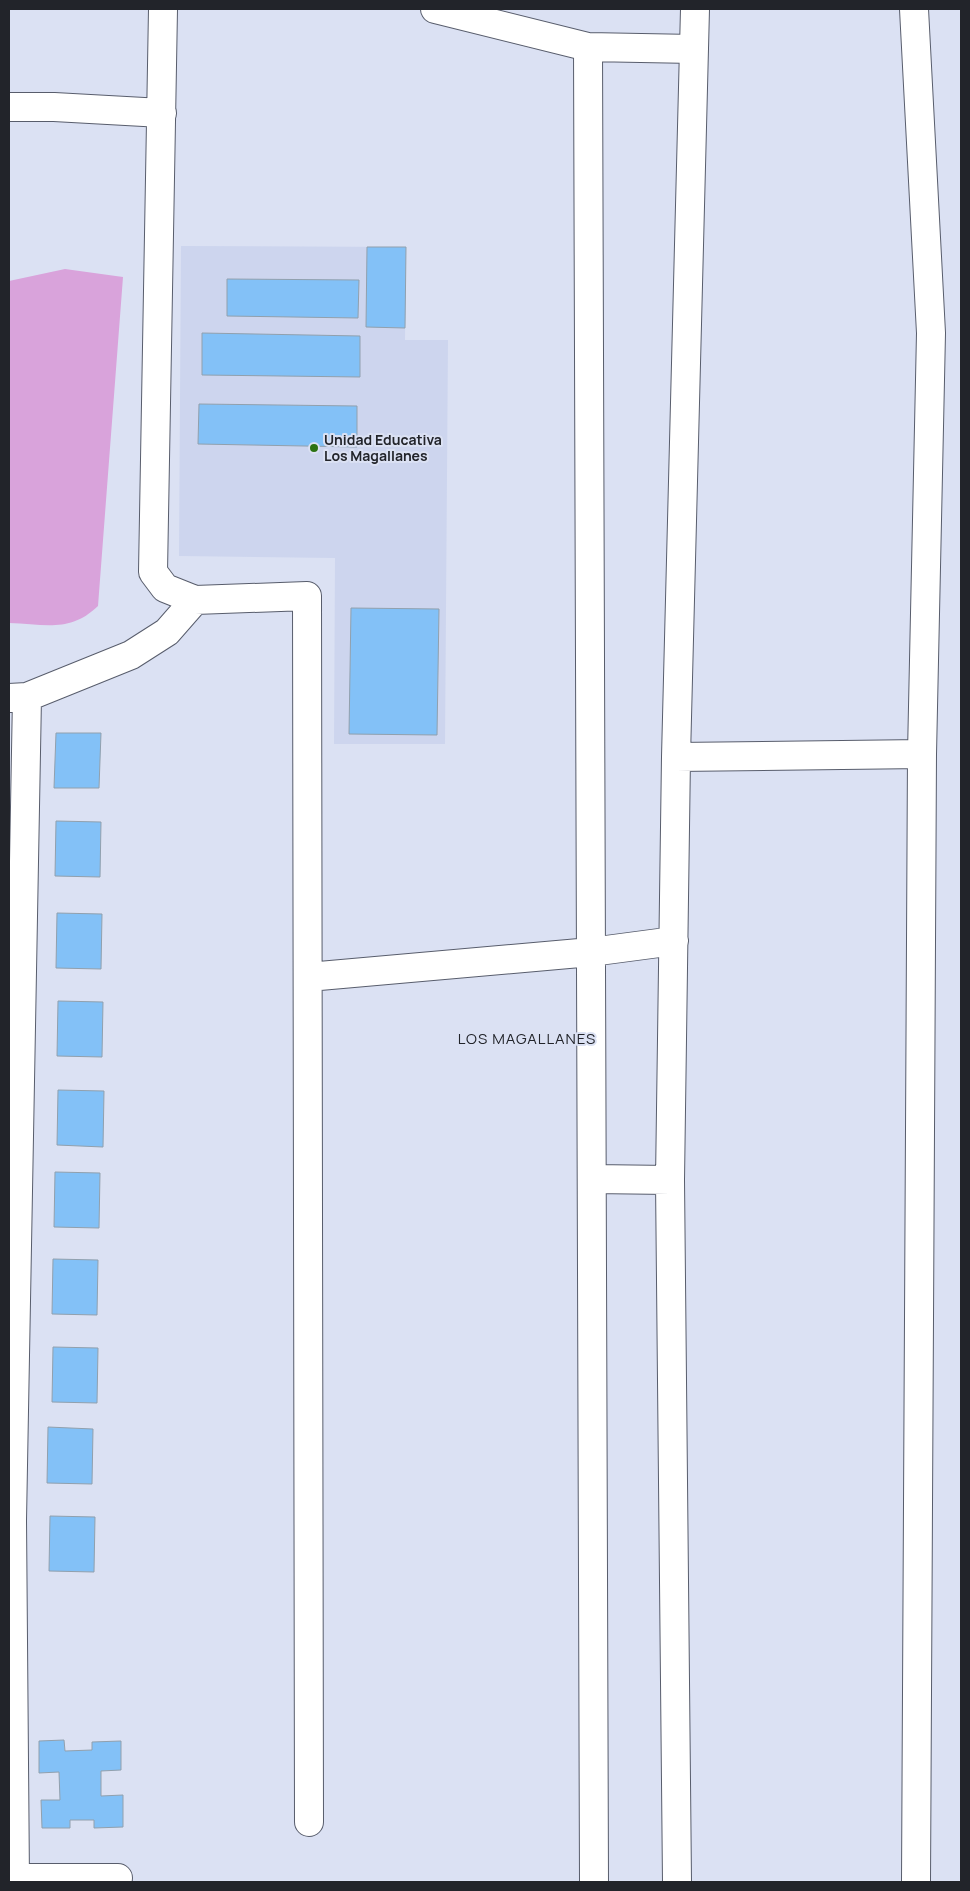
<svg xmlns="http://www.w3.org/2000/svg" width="970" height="1891" font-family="Manrope,sans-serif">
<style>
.built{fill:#cdd5ee}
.green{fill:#d9a3db}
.building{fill:#83c1f7;stroke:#91a0ad}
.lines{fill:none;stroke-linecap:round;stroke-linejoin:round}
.street-casing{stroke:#585d6c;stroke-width:30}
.street{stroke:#fff;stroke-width:28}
.poi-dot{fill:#2b7213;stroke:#dbe1f3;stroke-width:2}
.labels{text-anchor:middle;stroke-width:4;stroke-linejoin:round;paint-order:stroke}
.poi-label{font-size:14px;font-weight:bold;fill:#22242a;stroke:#dbe1f3;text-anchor:start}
.neighbourhood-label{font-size:15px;letter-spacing:1px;fill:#22242a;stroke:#dbe1f3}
</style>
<rect width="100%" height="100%" fill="#dbe1f3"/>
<path class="built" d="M181,246l225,1 -1,93h43l-3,404h-111l1,-186 -156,-2z"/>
<path class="green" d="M65,269l58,8 -25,329c-28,27 -53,18 -89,17v-342z"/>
<path class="building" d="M367,247h39l-1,81 -39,-1z
M227,279l132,1 -1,38 -131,-2z
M202,333l158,3v41l-158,-2z
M199,404l158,2v41l-159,-3z
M351,608l88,1 -2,126 -88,-1z
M56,733h45l-2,55h-45z
M56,821l45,1 -1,55 -45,-1z
M57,913l45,1 -1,55 -45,-1z
M58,1001l45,1 -1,55 -45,-1z
M58,1090l46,1 -1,56 -46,-2z
M55,1172l45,1 -1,55 -45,-1z
M53,1259l45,1 -1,55 -45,-1z
M53,1347l45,1 -1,55 -45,-1z
M48,1427l45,2 -1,55 -45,-1z
M50,1516l45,1 -1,55 -45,-1z
M64,1740l1,11 27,-1v-8l29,-1v29l-20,1v25l22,-1v32l-29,1v-8h-24v8h-28l-1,-28h19l-1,-28 -20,1v-32z"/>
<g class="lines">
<defs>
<path id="street" d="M163,9l-10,563 12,16 30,12 112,-4 2,1226
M435,9l153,38
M914,9l17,324 -9,421 -6,1128
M9,107h45l108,6
M9,698l18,-1 104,-42 36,-23 28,-32
M676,757l246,-3
M308,977l283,-25 83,-11
M593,1179l77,1
M9,1878h109
M15,1882l-3,-362 15,-823
M594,1882l-6,-1835 106,2
M677,1882l-7,-702 6,-423 19,-748"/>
</defs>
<use href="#street" class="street-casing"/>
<use href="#street" class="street"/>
</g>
<circle class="poi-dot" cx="314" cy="448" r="5"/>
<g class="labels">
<g class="poi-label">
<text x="324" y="445">Unidad Educativa<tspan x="324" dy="16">Los Magallanes</tspan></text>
</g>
<g class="neighbourhood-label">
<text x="527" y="1044">LOS MAGALLANES</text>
</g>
</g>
<rect width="970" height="1891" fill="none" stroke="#22242a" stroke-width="20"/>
</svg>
